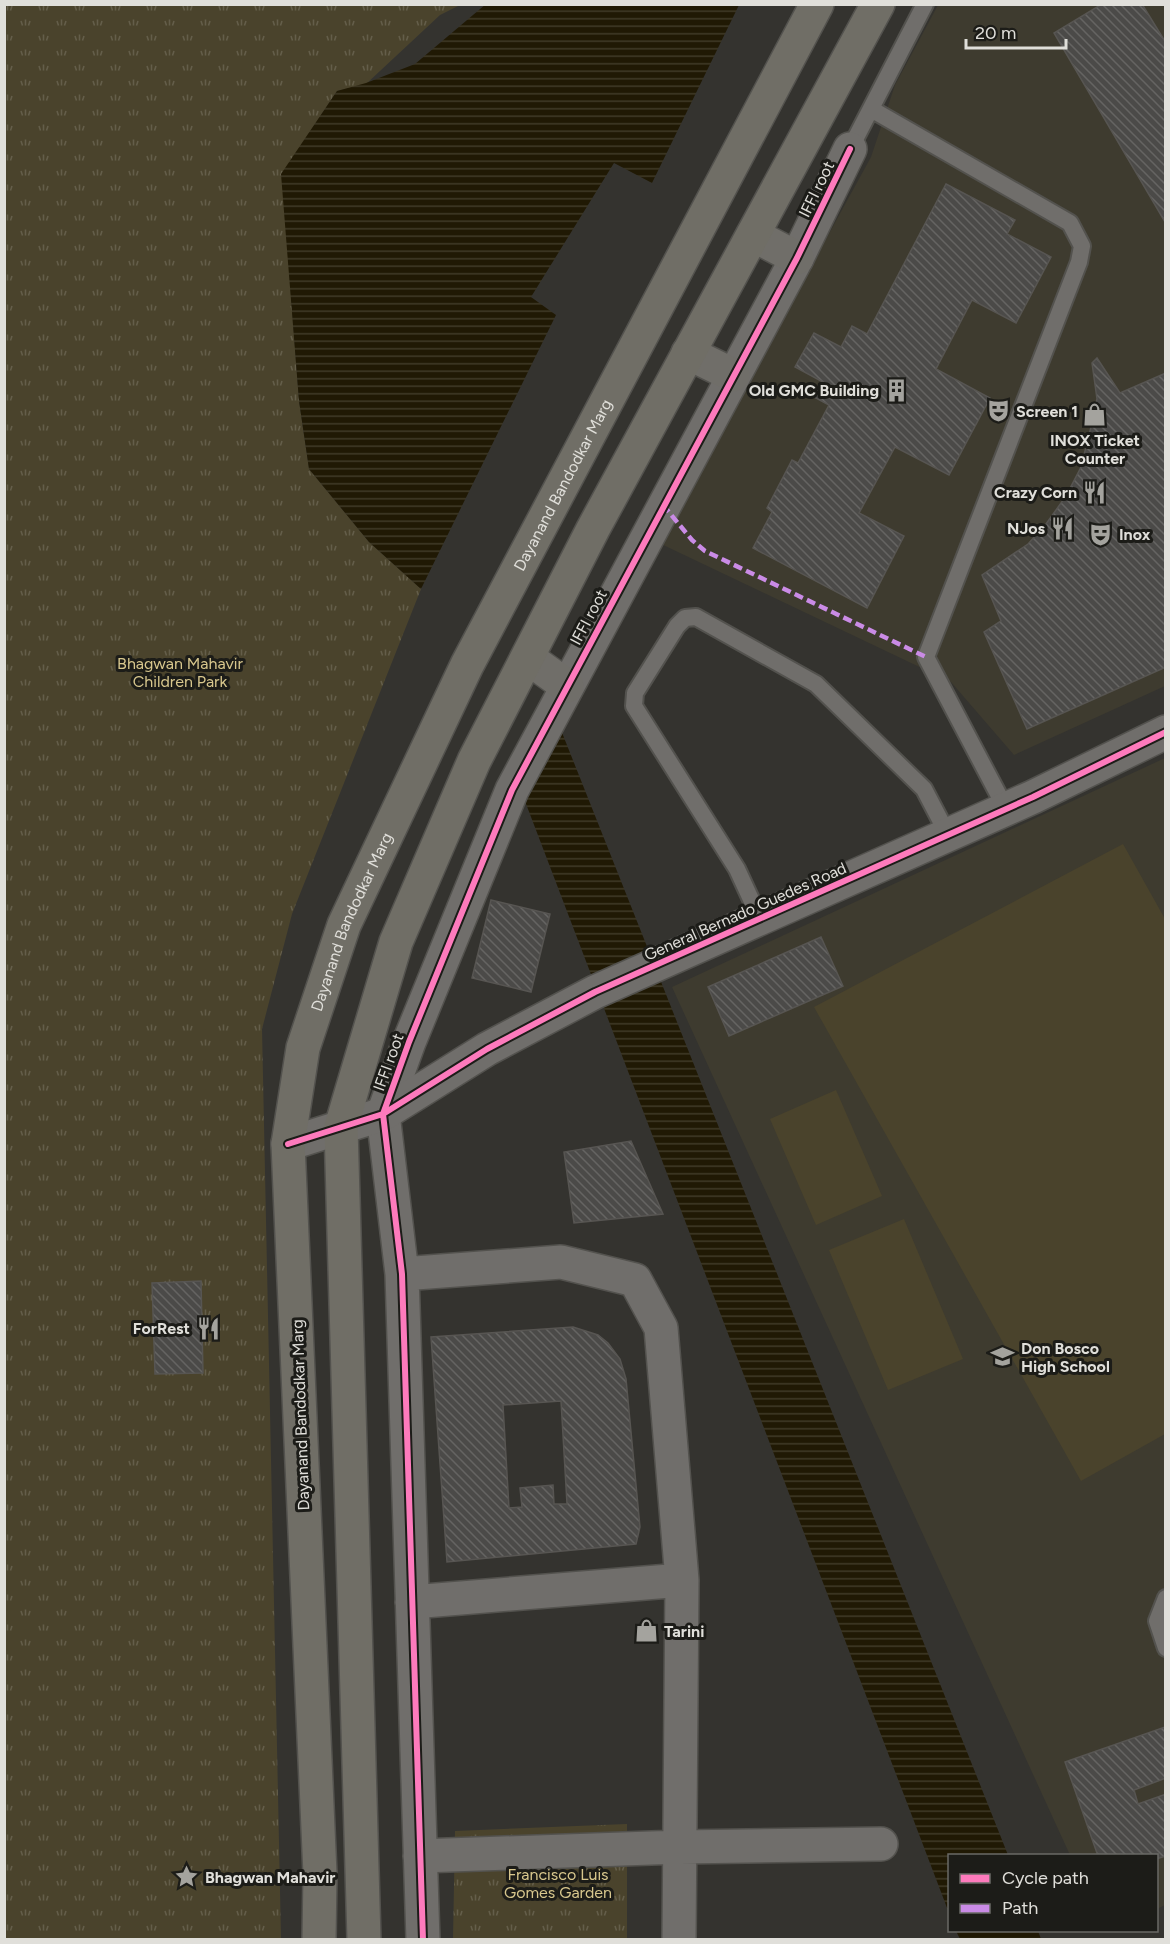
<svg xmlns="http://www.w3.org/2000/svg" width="1170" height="1944" font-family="Figtree,sans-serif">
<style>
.built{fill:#3e3b2f}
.grass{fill:#4a432c}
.park{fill:url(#park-tufts)}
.water{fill:url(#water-rules)}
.building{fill:url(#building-back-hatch);stroke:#575552;stroke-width:1.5;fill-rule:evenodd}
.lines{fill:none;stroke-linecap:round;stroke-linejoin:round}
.service-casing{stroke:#53524e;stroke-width:20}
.minor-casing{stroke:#53524e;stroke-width:36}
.tertiary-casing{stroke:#53524e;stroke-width:36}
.secondary-casing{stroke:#53524e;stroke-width:36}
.primary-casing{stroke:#53524e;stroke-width:36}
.service{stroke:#706e6b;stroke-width:16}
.minor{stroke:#706e6b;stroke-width:33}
.tertiary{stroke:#706e6b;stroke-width:33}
.secondary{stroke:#706e69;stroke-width:33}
.primary{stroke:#706e66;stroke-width:33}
.quiet{stroke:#ca8be6;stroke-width:4.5;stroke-dasharray:9 4.5;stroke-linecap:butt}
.cycleway-casing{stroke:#1c1c18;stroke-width:10}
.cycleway{stroke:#fd7abc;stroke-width:6}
.labels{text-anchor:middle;stroke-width:6;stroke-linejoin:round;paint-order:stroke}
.street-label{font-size:16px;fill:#e0dfda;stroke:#1c1c18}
.poi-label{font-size:16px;font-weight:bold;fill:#e0dfda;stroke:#1c1c18;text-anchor:start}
.park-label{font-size:16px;fill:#d8c78d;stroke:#1c1c18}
</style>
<defs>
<pattern id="park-tufts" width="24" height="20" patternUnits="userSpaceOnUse" patternTransform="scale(1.5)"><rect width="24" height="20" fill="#4a432c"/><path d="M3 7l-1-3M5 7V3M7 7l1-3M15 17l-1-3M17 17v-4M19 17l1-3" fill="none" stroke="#645e4a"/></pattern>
<pattern id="water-rules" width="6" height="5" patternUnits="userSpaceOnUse" patternTransform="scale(1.5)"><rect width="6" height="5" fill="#201904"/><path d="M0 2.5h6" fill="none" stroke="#403a28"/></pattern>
<pattern id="building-back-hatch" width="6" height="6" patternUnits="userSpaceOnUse" patternTransform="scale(1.5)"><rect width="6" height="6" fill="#4b4a48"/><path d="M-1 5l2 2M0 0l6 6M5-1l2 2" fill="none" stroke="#656462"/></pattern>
</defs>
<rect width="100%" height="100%" fill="#34332f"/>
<path class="built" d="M938,5h227v681l-151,69 -63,-73 -292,-139 212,-386 24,-72z
M1165,758v1147l-8,4 -1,-53 -86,-1 -398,-868z"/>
<path class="grass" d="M1123,844l42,75v515l-84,47 -267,-474z
M836,1090l46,106 -66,29 -46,-106z
M904,1219l59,140 -75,31 -59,-140z"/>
<path class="park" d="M5,5h455l-20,10 -74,69 -29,7 -55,83 17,227 10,68 60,73 52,47 -129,325 -30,115 19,910h-276z
M627,1824v115l-174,1 2,-109z"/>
<path class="water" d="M486,4l253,1 -87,178 -38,-20 -83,134 25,18 -135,274 -52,-47 -60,-73 -10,-68 -18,-227 56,-83 29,-8 49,-19z
M557,720l451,1135 -58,1 -1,57 -426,-1117z
M956,1931h82l3,8h-81z"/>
<path class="building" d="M1102,4h40l24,39 -1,179 -111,-189z
M946,184l69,36 -8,14 44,23 -35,66 -44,-23 -36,69 54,29 -41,77 -54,-28 -36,66 45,23 -37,72 -114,-60 19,-36 -5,-4 25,-48 6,3 31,-58 -15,-8 9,-15 -28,-15 19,-34 27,14 11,-21 15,8z
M1097,358l23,35 46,-20v294l-139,62 -43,-97 17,-11 -19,-46 46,-31 18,-20 20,-28 15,-29 10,-40 6,-28 -5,-36z
M491,900l59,14 -19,78 -59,-14z
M821,937l22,49 -114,50 -21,-49z
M631,1141l32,73 -89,9 -10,-71z
M201,1281l2,92 -48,1 -3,-91z
M573,1327l25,8 10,8 12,16 6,20 14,148 -4,17 -189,18 -16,-225zM561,1401l6,103h-13l-1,-19 -33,3 2,19 -13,1 -6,-103z
M1165,1727l1,51 -32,12 4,14 28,-10v62l-10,3v-3h-58l-33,-94z"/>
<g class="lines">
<defs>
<path id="service" d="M871,109l199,114 12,23 -3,16 -153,395 80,152
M850,149l75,-145
M760,919l-23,-50 -103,-163 1,-13 42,-67 8,-8 11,-1 120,67 108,105 24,46
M1166,1598l-9,23 9,27"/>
<path id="minor" d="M402,1274l159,-12 74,18 26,48 21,252 -3,360
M412,1602l270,-22
M420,1856l260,-9 201,-3
M423,1940l-21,-666 -19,-160 26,-72 103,-252 285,-532 53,-109"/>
<path id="tertiary" d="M288,1144l95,-30 104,-65 108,-57 438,-195 133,-65"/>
<path id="secondary" d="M753,235l44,23
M688,353l45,22
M528,658l39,28"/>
<g id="primary">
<path id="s1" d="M319,1940l1,-66 -32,-730 15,-96 41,-123 123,-260 350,-661"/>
<path d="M364,1940l-23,-813 55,-185 78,-181 119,-232 285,-525"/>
</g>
</defs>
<use href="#service" class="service-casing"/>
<use href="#minor" class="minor-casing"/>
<use href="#tertiary" class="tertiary-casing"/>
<use href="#secondary" class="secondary-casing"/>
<use href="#primary" class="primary-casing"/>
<use href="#service" class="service"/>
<use href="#minor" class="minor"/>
<use href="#tertiary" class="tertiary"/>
<use href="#secondary" class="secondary"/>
<use href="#primary" class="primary"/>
<path class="quiet" d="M663,505l29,35 13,11 221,106"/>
<defs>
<path id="cycleway" d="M288,1144l95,-30 104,-65 108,-57 438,-195 133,-65
M423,1940l-21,-666 -19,-160 26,-72 103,-252 285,-532 53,-109"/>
</defs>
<use href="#cycleway" class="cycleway-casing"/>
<use href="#cycleway" class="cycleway"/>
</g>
<defs>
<symbol id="building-bare" viewBox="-9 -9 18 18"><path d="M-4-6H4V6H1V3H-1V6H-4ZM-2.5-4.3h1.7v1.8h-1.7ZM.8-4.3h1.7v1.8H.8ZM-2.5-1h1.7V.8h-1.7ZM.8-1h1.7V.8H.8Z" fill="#a4a39e" stroke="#1c1c18" stroke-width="2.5" paint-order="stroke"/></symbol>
<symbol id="theatre-bare" viewBox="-9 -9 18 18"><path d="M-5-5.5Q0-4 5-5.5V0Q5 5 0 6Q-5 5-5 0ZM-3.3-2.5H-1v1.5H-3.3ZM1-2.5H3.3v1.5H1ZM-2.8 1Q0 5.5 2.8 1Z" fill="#a4a39e" stroke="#1c1c18" stroke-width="2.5" paint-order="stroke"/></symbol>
<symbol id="shop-bare" viewBox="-9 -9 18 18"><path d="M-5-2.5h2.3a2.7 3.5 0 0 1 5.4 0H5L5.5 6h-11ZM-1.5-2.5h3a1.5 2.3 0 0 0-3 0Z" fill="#a4a39e" stroke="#1c1c18" stroke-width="2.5" paint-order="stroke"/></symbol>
<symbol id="restaurant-bare" viewBox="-9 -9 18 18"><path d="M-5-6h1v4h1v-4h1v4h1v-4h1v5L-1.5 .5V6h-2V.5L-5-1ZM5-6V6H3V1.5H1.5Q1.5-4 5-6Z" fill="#a4a39e" stroke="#1c1c18" stroke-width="2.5" paint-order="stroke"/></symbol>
<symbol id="school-bare" viewBox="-9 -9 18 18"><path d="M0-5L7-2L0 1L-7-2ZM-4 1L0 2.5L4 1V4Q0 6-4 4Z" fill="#a4a39e" stroke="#1c1c18" stroke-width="2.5" paint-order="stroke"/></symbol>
<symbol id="sight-bare" viewBox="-9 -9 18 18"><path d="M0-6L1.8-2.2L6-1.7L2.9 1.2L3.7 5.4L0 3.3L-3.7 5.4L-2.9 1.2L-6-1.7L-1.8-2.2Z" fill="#a4a39e" stroke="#1c1c18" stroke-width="2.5" paint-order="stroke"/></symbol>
</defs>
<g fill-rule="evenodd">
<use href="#building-bare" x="880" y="374" width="33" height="33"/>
<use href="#theatre-bare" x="982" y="394" width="33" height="33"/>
<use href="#shop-bare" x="1078" y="398" width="33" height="33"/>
<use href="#restaurant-bare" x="1078" y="476" width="33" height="33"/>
<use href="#restaurant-bare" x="1046" y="512" width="33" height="33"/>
<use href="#theatre-bare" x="1084" y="518" width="33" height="33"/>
<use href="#restaurant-bare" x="192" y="1312" width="33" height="33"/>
<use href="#school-bare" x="986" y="1340" width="33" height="33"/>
<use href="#shop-bare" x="630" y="1614" width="33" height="33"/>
<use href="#sight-bare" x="170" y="1860" width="33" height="33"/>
</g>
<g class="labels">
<g class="street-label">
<text transform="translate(816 189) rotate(-64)" y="6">IFFI root</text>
<text dy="6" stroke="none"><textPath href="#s1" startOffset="1515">Dayanand Bandodkar Marg</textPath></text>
<text transform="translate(588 617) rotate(-62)" y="6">IFFI root</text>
<text transform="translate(745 911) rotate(-24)" y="6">General Bernado Guedes Road</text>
<text dy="6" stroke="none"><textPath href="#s1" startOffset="1029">Dayanand Bandodkar Marg</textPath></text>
<text transform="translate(388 1062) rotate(-70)" y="6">IFFI root</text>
<text transform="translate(300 1415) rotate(-92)" y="6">Dayanand Bandodkar Marg</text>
</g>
<g class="poi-label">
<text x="879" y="396" text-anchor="end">Old GMC Building</text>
<text x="1016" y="417">Screen 1</text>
<text x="1095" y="446" text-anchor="middle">INOX Ticket<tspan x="1095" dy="18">Counter</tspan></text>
<text x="1077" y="498" text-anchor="end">Crazy Corn</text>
<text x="1045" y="534" text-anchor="end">NJos</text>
<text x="1119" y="540">Inox</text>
<text x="190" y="1334" text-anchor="end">ForRest</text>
<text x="1021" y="1354">Don Bosco<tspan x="1021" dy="18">High School</tspan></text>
<text x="664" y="1637">Tarini</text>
<text x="205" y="1883">Bhagwan Mahavir</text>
</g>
<g class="park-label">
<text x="180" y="669">Bhagwan Mahavir<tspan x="180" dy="18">Children Park</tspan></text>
<text x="558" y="1880">Francisco Luis<tspan x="558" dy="18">Gomes Garden</tspan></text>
</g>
</g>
<rect width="1170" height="1944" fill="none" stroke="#e0dfda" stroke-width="12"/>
<rect x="948" y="1854" width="210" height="78" fill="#1c1c18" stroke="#6a6a66" stroke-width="1.5"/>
<rect x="960" y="1874" width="30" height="9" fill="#fd7abc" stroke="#6a6a66" stroke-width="1.5"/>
<text x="1002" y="1884" font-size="18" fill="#e0dfda">Cycle path</text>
<rect x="960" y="1904" width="30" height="9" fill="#ca8be6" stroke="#6a6a66" stroke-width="1.5"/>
<text x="1002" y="1914" font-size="18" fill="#e0dfda">Path</text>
<path d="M966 39v9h100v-9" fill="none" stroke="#e0dfda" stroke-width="3"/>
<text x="975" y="39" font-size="18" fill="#e0dfda" stroke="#1c1c18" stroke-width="4.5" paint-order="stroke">20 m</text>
</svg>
